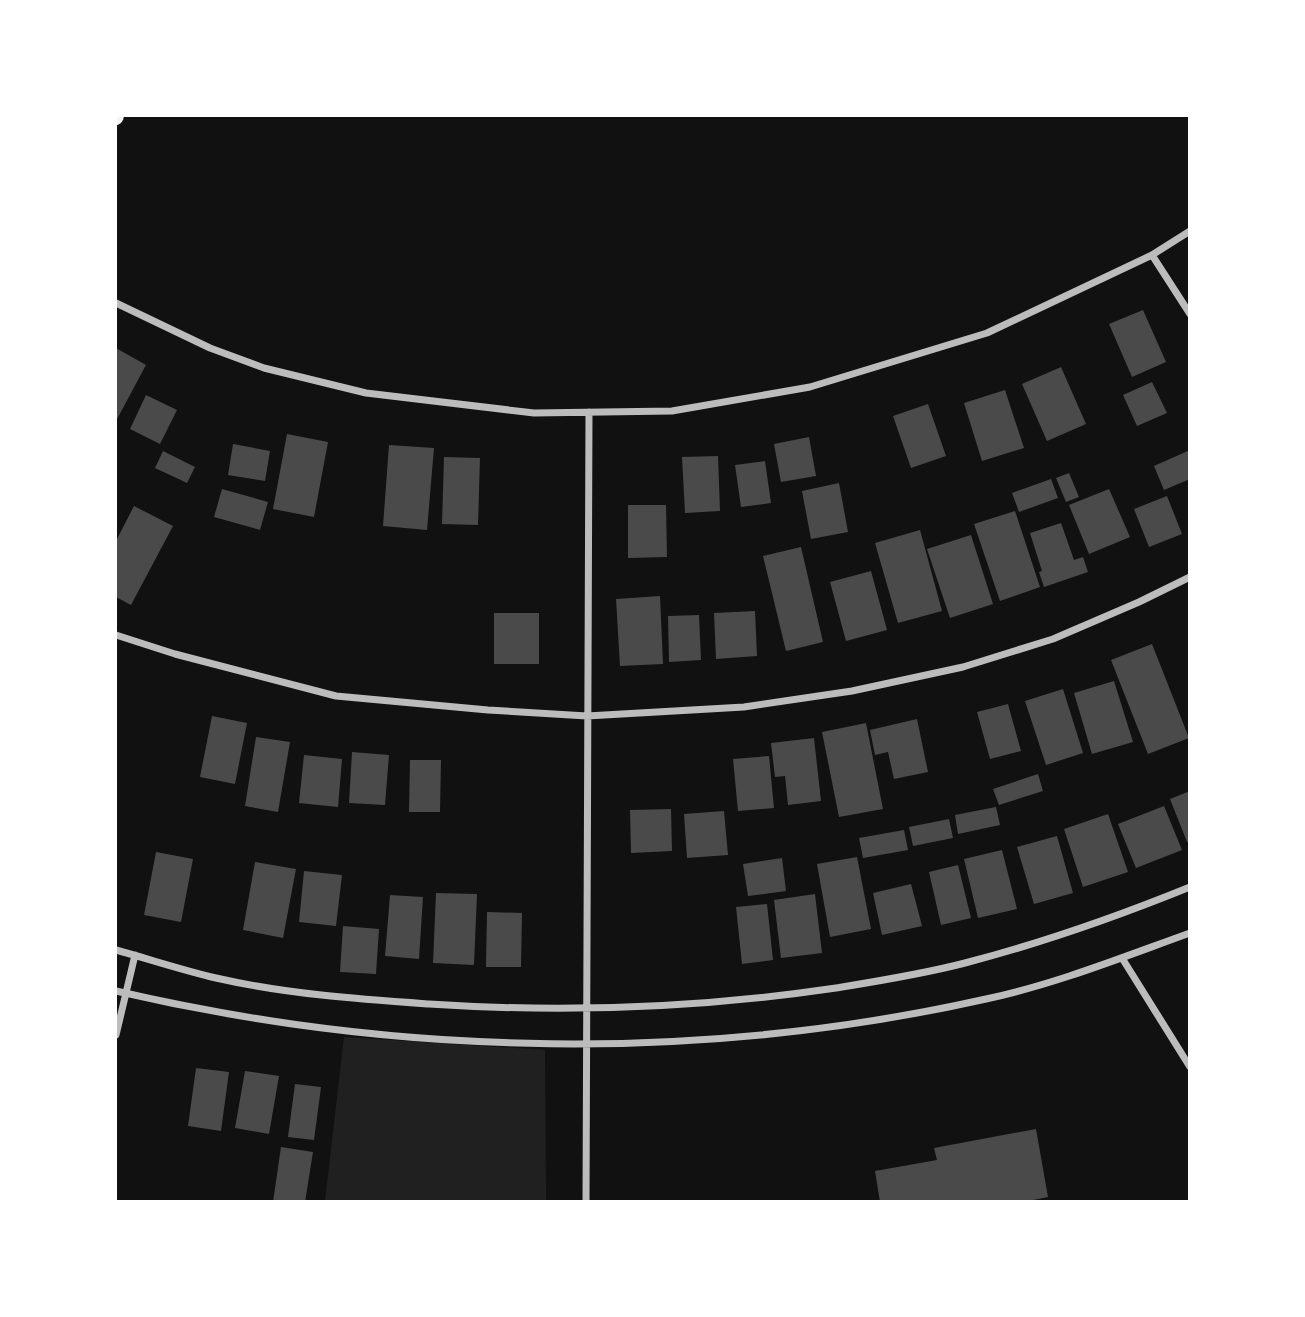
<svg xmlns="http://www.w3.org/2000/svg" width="1305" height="1317" font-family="Cabin,sans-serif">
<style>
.green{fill:#202020}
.building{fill:#4a4a4a}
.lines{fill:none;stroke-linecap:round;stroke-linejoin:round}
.minor{stroke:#bcbcbc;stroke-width:7}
.secondary{stroke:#f5f5f5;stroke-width:14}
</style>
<rect width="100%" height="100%" fill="#111"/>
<path class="green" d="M344,1037l201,13 1,151h-221z"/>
<path class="building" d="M1143,310l23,52 -34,15 -23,-53z
M116,348l30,17 -30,56z
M1061,367l25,57 -39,17 -25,-57z
M1152,382l15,31 -30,13 -14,-31z
M1005,390l19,58 -42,13 -18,-58z
M146,395l31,15 -17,34 -30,-15z
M928,404l18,52 -35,12 -18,-52z
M287,434l41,8 -14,75 -41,-8z
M809,437l7,39 -35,6 -7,-38z
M233,444l37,7 -5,30 -37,-6z
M389,445l45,3 -7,82 -44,-4z
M1190,450v29l-26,11 -10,-24z
M163,451l32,16 -8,16 -32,-15z
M718,456l2,55 -35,2 -3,-56z
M444,457l36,1 -2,67 -36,-1z
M765,461l6,42 -30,4 -6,-42z
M1069,473l10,24 -13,5 -10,-24z
M1051,479l7,19 -39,14 -7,-19z
M839,483l9,49 -37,7 -9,-48z
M222,489l46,13 -8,28 -46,-13z
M1109,489l21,48 -41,17 -20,-49z
M1167,496l15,38 -33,13 -15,-38z
M628,505h38l1,52 -39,1z
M134,506l39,20 -42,79 -15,-8v-56z
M1015,511l25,76 -40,14 -26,-77z
M1061,523l13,37 9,-3 5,15 -44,15 -5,-15 3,-1 -12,-38z
M920,530l22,81 -44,12 -23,-80z
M971,535l22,69 -43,14 -23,-69z
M801,547l22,95 -37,9 -23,-95z
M871,571l16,59 -41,11 -16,-59z
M660,596l3,68 -43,2 -4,-67z
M755,611l2,45 -41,3 -2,-46z
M494,613h45v51h-45z
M699,615l2,45 -32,2 -1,-46z
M1152,644l37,94 -41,16 -37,-94z
M1114,681l19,61 -41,12 -18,-61z
M1063,689l20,64 -37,12 -21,-64z
M1008,704l13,47 -31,8 -13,-47z
M212,716l35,7 -12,61 -35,-7z
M917,719l11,53 -34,7 -6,-27 -13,3 -5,-25z
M866,723l17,86 -44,8 -17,-85z
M256,737l34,5 -12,70 -33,-6z
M814,738l7,63 -33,4 -3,-29 -10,1 -4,-34z
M352,752l37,3 -4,50 -36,-2z
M304,755l38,4 -4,48 -39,-4z
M769,756l5,52 -36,3 -5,-52z
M410,760h31l-1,52h-31z
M1038,774l5,17 -44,14 -6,-16z
M1190,791v50l-3,1 -17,-43z
M1164,806l18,44 -46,18 -18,-44z
M996,807l4,18 -42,9 -3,-19z
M671,809l1,42 -41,2 -1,-43z
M724,811l4,44 -41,3 -3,-44z
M1108,814l20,58 -45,15 -19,-58z
M949,819l4,19 -40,8 -4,-19z
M904,830l4,20 -45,8 -4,-20z
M1057,836l16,57 -39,11 -17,-57z
M1002,850l15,59 -39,9 -14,-59z
M156,852l37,7 -12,63 -37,-7z
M857,857l14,72 -41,8 -13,-73z
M782,858l4,33 -38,5 -5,-32z
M255,862l41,7 -13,69 -40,-8z
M958,865l13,53 -30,7 -12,-53z
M304,871l38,4 -6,51 -37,-4z
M911,884l11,42 -40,9 -9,-42z
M436,893l41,1 -3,71 -41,-2z
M815,894l7,59 -41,5 -7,-58z
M390,895l33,2 -4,62 -34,-3z
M767,904l6,56 -31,4 -6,-57z
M487,912l35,1 -1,54h-35z
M343,926l36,3 -3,45 -36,-2z
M196,1068l33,4 -8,59 -33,-5z
M245,1071l34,5 -10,58 -34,-6z
M295,1084l26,3 -7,53 -26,-3z
M1036,1129l12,68 -25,5h-143l-5,-31 62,-11 -3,-12z
M281,1147l32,5 -8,50h-32z"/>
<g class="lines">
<path class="minor" d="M1152,255l38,59
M116,303l94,45 54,20 102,25 168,20 138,-2 138,-24 177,-54 165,-78 38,-24
M116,635l59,19 161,42 152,14 99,6 157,-9 108,-16 111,-24 90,-28 86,-37 51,-25
M116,950c33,9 66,20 100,28 70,16 142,21 213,26 137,9 271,4 407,-16 43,-7 87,-14 129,-25 77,-20 151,-46 225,-76
M1122,958l68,109
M116,991c284,66 585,72 870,8 70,-15 137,-42 204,-66
M116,1035l19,-80
M586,1202l3,-790"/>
<path class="secondary" d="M116,118l1,-2"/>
</g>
<rect width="1305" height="1317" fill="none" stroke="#ffffff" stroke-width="234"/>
</svg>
